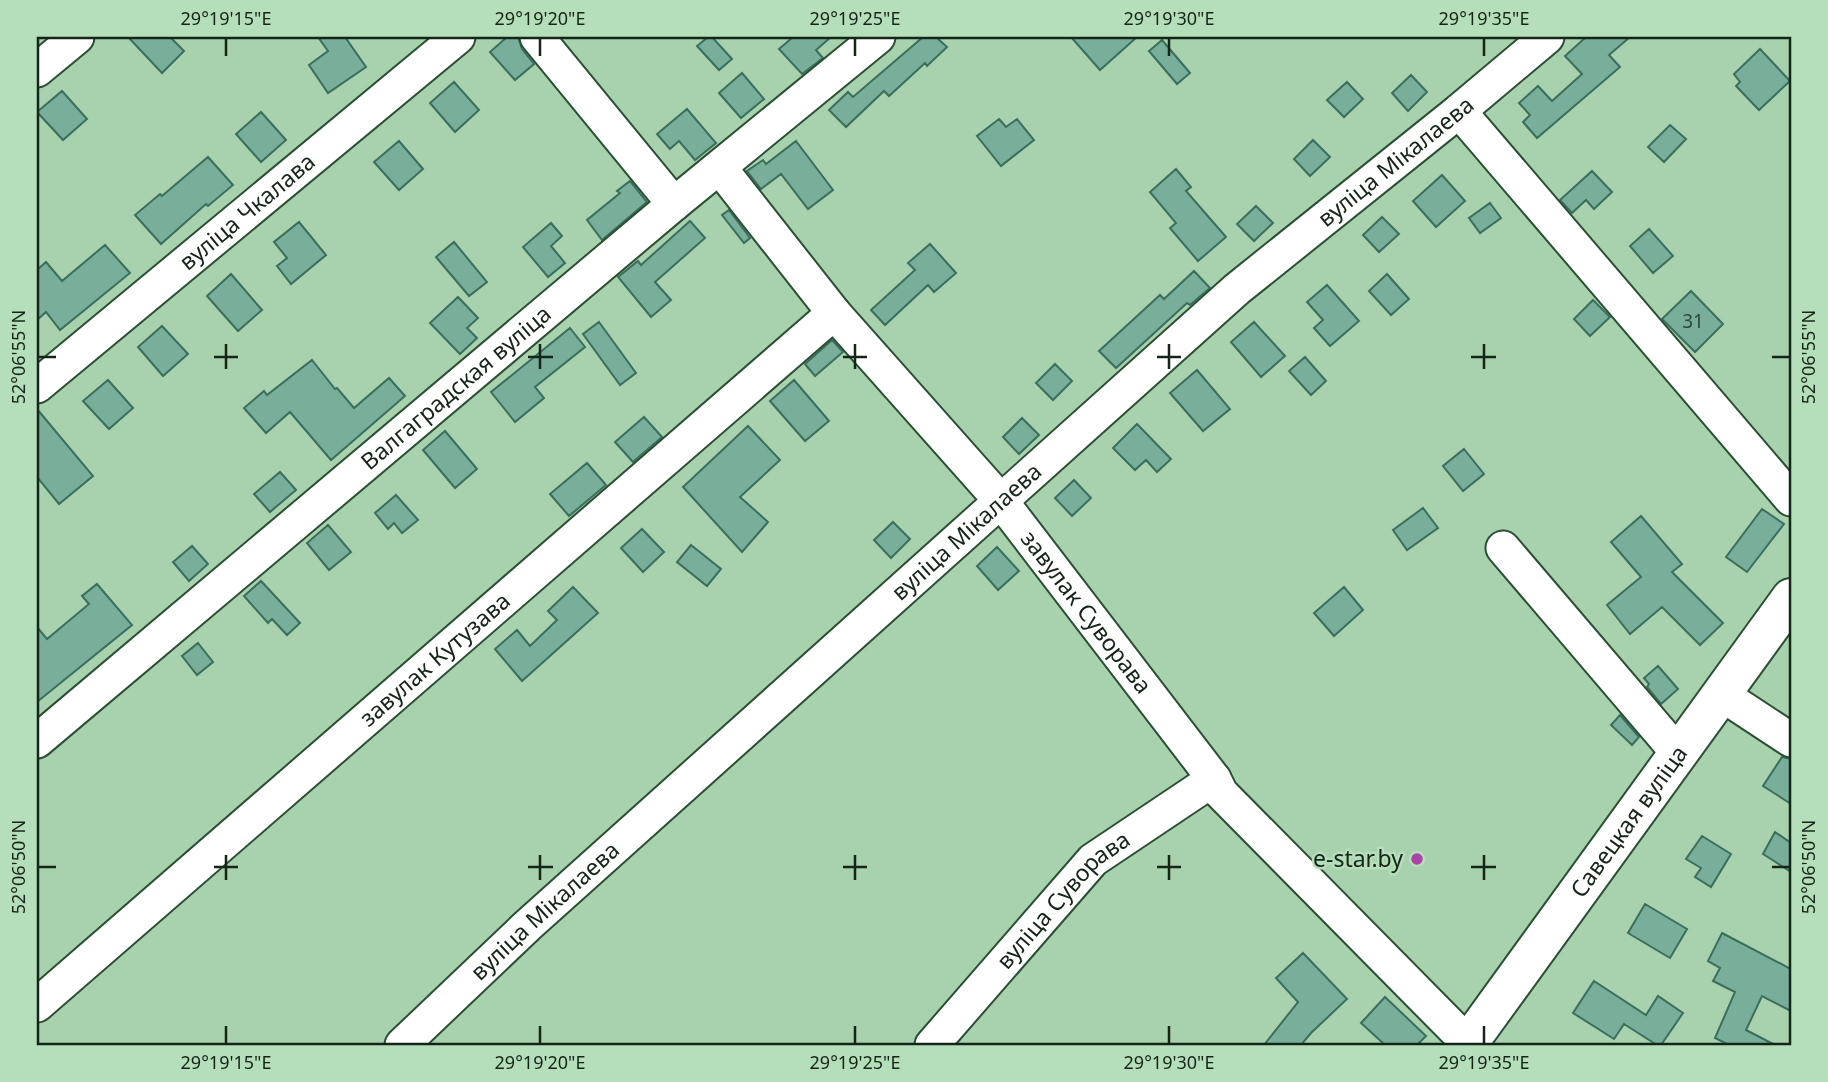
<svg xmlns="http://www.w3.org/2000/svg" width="1828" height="1082" font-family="'Noto Sans',sans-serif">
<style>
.building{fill:#79ae9a;stroke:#3b6f5d;stroke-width:2}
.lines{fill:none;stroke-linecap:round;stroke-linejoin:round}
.minor-casing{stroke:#2b4f32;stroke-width:37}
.major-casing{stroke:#2b4f32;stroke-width:42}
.minor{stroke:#fff;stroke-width:33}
.major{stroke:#fff;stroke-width:38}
.ticks{fill:none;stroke:#152518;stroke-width:2.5}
.poi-dot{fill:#ab44a7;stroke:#b5debb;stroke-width:2.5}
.labels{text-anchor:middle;stroke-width:5;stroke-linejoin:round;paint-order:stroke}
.number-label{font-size:19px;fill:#2e4738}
.street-label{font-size:23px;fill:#152518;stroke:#b5debb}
.poi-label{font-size:23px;fill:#152518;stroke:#b5debb;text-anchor:end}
.neatline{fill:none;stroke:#152518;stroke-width:2.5}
.ticks-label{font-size:18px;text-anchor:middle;fill:#152518}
</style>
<rect width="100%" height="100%" fill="#a8d1ae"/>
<path class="building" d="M128,37h42l14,14 -22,22z
M318,37h27l21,30 -38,26 -19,-28 19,-14z
M507,37h11l4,12 12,15 -19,16 -25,-28z
M708,37h4l20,22 -13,11 -22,-24z
M793,37h38l-15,13 7,8 -21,16 -23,-25z
M923,37h13l11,10 -20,19 -2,-3 -36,33 -5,-5 -38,36 -17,-17 19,-18 5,5z
M1071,37h66l-37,33z
M1586,37h44l-21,18 11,12 -83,71 -14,-16 7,-7 -11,-12 19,-17 14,15 30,-27 -17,-18z
M1162,40l28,33 -13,11 -28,-33z
M1760,49l30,32 -31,29 -23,-24 4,-4 -6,-8z
M742,73l22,26 -23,19 -22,-25z
M1411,75l16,17 -19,19 -16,-18z
M454,82l25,28 -24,22 -25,-29z
M1347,82l16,17 -19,18 -17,-17z
M62,91l25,28 -24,21 -26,-28z
M687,109l29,34 -21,17 -16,-19 -9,8 -13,-15z
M261,112l25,28 -25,22 -25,-28z
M999,119l7,8 11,-8 17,21 -33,26 -24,-30z
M1670,125l16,14 -22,23 -16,-15z
M1313,140l17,17 -20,19 -16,-17z
M399,141l24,28 -24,21 -25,-28z
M796,141l37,49 -25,19 -27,-35 -20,15 -14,-18 16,-11 3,4z
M208,157l25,28 -25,21 -2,-2 -45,40 -26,-29 25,-21 2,2z
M1176,169l15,18 -5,4 40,46 -28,24 -28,-33 6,-5 -26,-31z
M1592,171l20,21 -18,17 -8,-9 -14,13 -12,-13z
M1442,175l23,26 -29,26 -23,-26z
M630,181l17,21 -45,38 -15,-20 33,-27 -3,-2z
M1490,203l11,15 -21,15 -11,-15z
M1256,206l17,17 -19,18 -17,-17z
M729,210l21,28 -6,5 -22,-28z
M1382,217l17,17 -20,18 -16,-17z
M690,221l15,17 -50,44 16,18 -20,17 -33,-40 20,-16 3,4z
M299,222l27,33 -35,29 -14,-18 10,-8 -13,-16z
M551,223l11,13 -11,10 14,17 -17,14 -25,-30z
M1649,229l24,27 -20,17 -23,-27z
M454,242l33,40 -18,14 -33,-39z
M930,244l26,29 -22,19 -6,-7 -43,40 -14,-15 44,-40 -7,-7z
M105,245l25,28 -70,57 -14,-18 -9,8v-50l9,-8 16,19z
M1194,271l16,17 -20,17 -3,-2 -71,65 -17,-17 61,-56 4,4z
M231,274l31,36 -24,21 -31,-35z
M1387,274l22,25 -18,16 -22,-24z
M1327,285l32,36 -29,25 -16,-18 9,-8 -16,-18z
M1691,291l32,33 -28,28 -33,-33z
M458,297l20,21 -11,10 10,10 -17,16 -30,-31z
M1593,300l17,17 -20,19 -16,-17z
M599,322l37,51 -16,12 -37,-51z
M1254,322l31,34 -24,21 -30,-35z
M162,326l26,28 -25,22 -25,-29z
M570,328l15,19 -50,40 9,11 -29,24 -24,-30z
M832,340l11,12 -28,24 -10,-12z
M1305,357l21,24 -15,14 -22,-24z
M312,360l23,29 2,-1 17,20 35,-30 16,18 -74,64 -41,-48 -24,21 -22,-25 20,-17 3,4z
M1055,364l17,17 -19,19 -17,-17z
M1197,370l33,39 -27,22 -33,-38z
M108,380l25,28 -24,21 -26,-28z
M794,380l35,41 -24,20 -35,-40z
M37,409l56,67 -34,28 -22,-27z
M644,417l18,20 -29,25 -18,-20z
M1022,418l17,17 -20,19 -16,-17z
M1137,424l34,35 -14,13 -11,-12 -11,10 -22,-22z
M748,426l32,34 -40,37 28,25 -26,30 -59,-65z
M445,431l32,38 -22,19 -32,-38z
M1464,449l20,25 -21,17 -20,-25z
M587,463l19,22 -37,31 -19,-22z
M280,472l16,18 -26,22 -16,-18z
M1074,480l17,18 -19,18 -17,-18z
M396,495l22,25 -16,13 -8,-10 -6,6 -13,-16z
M1423,508l15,20 -31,22 -14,-20z
M1762,509l22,15 -37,48 -21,-15z
M1641,516l41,48 -10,8 51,51 -23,22 -38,-38 -32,27 -23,-29 34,-28 -30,-35z
M893,522l17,17 -19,19 -17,-18z
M328,525l23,27 -22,18 -22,-27z
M642,529l22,23 -21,20 -22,-24z
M691,545l30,24 -14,17 -30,-24z
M192,546l16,18 -19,17 -16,-19z
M997,547l22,24 -21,19 -21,-24z
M261,581l39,42 -13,12 -15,-16 -4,4 -24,-27z
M97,584l35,41 -95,77v-75l10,12 42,-35 -7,-8z
M573,587l25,26 -76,68 -27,-32 22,-19 13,16 27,-26 -9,-9z
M1344,587l19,23 -29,26 -20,-23z
M198,643l15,19 -16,13 -15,-19z
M1658,666l20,23 -17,15 -14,-17 2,-3 -5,-6z
M1620,715l19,22 -7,8 -21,-20z
M1782,757l9,2v45l-28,-18z
M1775,832l16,11v29l-28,-18z
M1702,836l29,18 -20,33 -16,-10 6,-9 -15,-9z
M1645,904l42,25 -17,29 -42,-25z
M1722,933l69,36v42l-29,-15 -16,34 29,15h-46l-14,-7 20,-46 -22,-11 7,-13 -12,-7z
M1303,953l44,46 -36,34 -10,12h-37l34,-43 -22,-24z
M1594,981l52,34 12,-19 25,17 -22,32h-4l-33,-21 -10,15 -41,-26z
M1385,997l41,39 -9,9h-32l-24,-22z"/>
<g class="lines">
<defs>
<g id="minor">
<path d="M537,37l137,167"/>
<path d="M37,70l40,-33"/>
<path d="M1459,111l332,388"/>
<path id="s1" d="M720,168l114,145 167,188 213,278 7,14 247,250"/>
<path id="s2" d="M37,386l421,-349"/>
<path d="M1503,548l175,205"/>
<path d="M1721,694l70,46"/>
<path id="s3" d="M37,741l637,-537 204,-167"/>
<path id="s4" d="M37,1005l797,-692"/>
<path id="s5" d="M402,1045l125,-119 710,-637 222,-178 88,-74"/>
<path id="s6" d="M932,1045l161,-185 121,-81"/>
</g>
<g id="major">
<path id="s7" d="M1467,1045l324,-447"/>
</g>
</defs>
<use href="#minor" class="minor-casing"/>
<use href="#major" class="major-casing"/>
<use href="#minor" class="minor"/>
<use href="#major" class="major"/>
</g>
<path class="ticks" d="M226,38v18M540,38v18M855,38v18M1169,38v18M1484,38v18M226,344v25M540,344v25M855,344v25M1169,344v25M1484,344v25M38,357h18M214,357h24M528,357h25M843,357h24M1157,357h24M1471,357h25M1772,357h18M226,855v25M540,855v25M855,855v25M1169,855v25M1484,855v25M38,867h18M214,867h24M528,867h25M843,867h24M1157,867h24M1471,867h25M1772,867h18M226,1026v18M540,1026v18M855,1026v18M1169,1026v18M1484,1026v18"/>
<circle class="poi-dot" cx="1417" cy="859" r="7"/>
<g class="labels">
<g class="number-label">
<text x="1693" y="328">31</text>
</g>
<g class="street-label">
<text dy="8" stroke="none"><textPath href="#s5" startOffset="1330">вуліца Мікалаева</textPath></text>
<text dy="8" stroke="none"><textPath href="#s2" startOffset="273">вуліца Чкалава</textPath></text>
<text dy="8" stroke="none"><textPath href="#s3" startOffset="548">Валгаградская вуліца</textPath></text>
<text dy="8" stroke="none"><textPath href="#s5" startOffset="763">вуліца Мікалаева</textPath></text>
<text dy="8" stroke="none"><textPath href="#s1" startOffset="576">завулак Суворава</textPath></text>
<text dy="8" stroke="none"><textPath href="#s4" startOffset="527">завулак Кутузава</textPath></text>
<text dy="8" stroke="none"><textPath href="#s7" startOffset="276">Савецкая вуліца</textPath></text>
<text dy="8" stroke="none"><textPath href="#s6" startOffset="196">вуліца Суворава</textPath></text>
<text dy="8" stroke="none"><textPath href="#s5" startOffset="196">вуліца Мікалаева</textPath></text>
</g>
<g class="poi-label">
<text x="1403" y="867">e-star.by</text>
</g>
</g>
<rect width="1828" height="1082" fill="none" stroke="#b5debb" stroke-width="77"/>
<rect x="38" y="38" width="1752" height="1006" class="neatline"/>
<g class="ticks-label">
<text x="226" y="25">29°19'15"E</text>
<text x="540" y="25">29°19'20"E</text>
<text x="855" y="25">29°19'25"E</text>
<text x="1169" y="25">29°19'30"E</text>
<text x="1484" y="25">29°19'35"E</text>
<text transform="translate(19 357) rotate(-90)" y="6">52°06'55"N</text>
<text transform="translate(1809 357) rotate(-90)" y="6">52°06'55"N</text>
<text transform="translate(19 867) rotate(-90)" y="6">52°06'50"N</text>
<text transform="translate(1809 867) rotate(-90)" y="6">52°06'50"N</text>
<text x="226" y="1069">29°19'15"E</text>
<text x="540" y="1069">29°19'20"E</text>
<text x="855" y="1069">29°19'25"E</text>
<text x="1169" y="1069">29°19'30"E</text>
<text x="1484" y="1069">29°19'35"E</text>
</g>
</svg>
